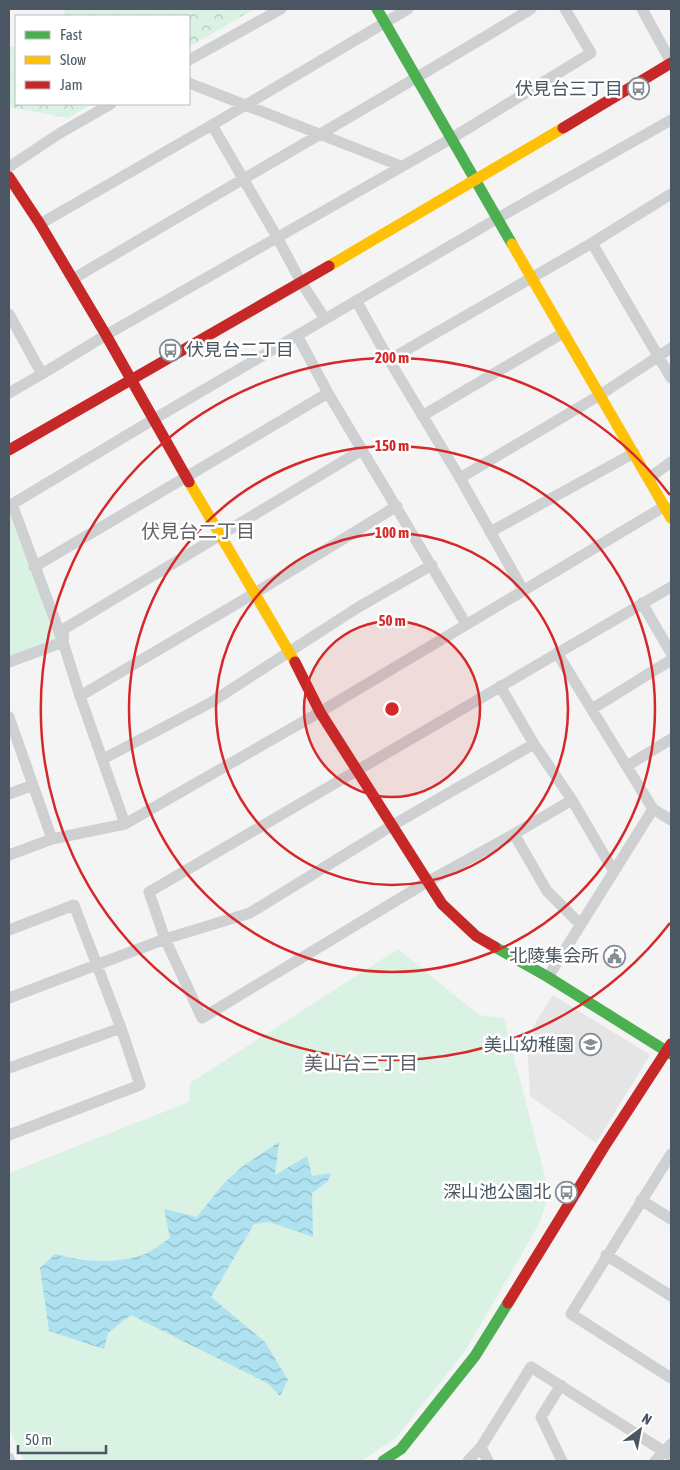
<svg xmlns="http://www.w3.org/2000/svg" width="680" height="1470" font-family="'Asap Condensed','Noto Sans JP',sans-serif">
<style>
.education{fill:#e6e5e6}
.green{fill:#d9f2e3}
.forest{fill:url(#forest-crowns)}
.water{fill:url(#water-waves)}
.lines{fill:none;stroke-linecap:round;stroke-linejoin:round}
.street{stroke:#ced0d2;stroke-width:11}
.fast{stroke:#4caf50;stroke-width:11}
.slow{stroke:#ffc107;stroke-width:11}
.jam{stroke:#c62828;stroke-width:11}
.ring{fill:none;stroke:#d62828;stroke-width:2.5}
.labels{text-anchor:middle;stroke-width:5;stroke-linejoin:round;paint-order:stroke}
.poi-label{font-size:18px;fill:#4a5661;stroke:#fff;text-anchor:end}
.neighbourhood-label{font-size:19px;fill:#5f6368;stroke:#fff}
.centre{fill:#d62828;stroke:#fff;stroke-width:2.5}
.ring-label{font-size:15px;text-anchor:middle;font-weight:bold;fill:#d62828;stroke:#fff;stroke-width:5;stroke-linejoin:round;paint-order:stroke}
</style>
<defs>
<pattern id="forest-crowns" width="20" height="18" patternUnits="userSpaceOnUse" patternTransform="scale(1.25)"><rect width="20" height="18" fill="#d9f2e3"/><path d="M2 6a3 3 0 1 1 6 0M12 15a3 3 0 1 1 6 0" fill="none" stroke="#b2c7bb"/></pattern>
<pattern id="water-waves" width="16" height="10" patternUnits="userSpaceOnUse" patternTransform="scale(1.25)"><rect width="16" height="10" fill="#aee2f0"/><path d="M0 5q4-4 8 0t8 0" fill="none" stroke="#90bac6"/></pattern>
</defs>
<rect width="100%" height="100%" fill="#f4f4f4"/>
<path class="education" d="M553,995l97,60 -54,88 -66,-47 -3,-60z"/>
<path class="green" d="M10,516l47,124 -48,18v-141z
M398,949l81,66 25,3 45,174 -9,30 -74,128 -70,88 -35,23h-337l-15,-33v-255l180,-71 1,-19z"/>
<path class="forest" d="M65,9h189l-65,38v-31h-126z
M16,46v58h76l-24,14 -59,-11v-60z"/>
<path class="water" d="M279,1142l-4,33 32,-19 5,20 20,-3 -5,9 -15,11 1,44 -44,-15 -15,2 -43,73 54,45 23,38 -8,16 -13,-13 -136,-68 -23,18 -4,16 -55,-18 -9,-63 15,-14c28,8 56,10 85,2 10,-3 21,-12 30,-18l-6,-29 33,8 27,-34 19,-17z"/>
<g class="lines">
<path class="street" d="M642,9l29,53
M189,60l92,-51
M189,83l212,83
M212,125l65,112 24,45 24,37
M9,167l51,-34 51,-29
M40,224l172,-99 196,-116
M592,243l79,135
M73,279c153,-91 307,-178 458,-270
M357,302l32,58 71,118 63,112
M9,314l33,60 64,-39 346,-197 139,-85 -26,-44
M297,335l31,58 138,231
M389,360l203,-117 79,-49
M9,393l33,-19
M422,416l141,-83
M460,478l140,-83 71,-47
M649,478l22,-16
M12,504l51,138 17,54 45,128
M9,506l145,-87 344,-201 173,-98
M490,532l144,-79
M34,567l294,-174
M642,603l29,50
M9,662l54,-20 1,-13 298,-179
M500,686l34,58 38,56 42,72
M80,696l175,-103 142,-87
M592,709l79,-49
M9,717l43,122
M103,759l107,-56 147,-95 75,-43
M627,766l44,-27
M9,794l24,-9
M572,800l-58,34 -87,48 -225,136 -37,-79 -16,-47 522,-305
M653,809l18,11
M514,834l33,57 33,33
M9,855l43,-16 73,-15 195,-112 345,-206
M9,930l65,-25 47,123 19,57 -131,50
M548,977l105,-168 -96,-156
M9,998l156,-59 85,-26 143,-88 141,-81
M9,1068l112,-40
M671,1154l-100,160 100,64
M641,1200l30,19
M606,1255l65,41
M561,1385l-20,32 21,44
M481,1447l7,14
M9,1458l1,3
M468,1461l13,-14 50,-80 140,89
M655,1461l16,-17"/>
<path class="fast" d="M377,9l135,235
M495,947l53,30 123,77
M383,1461l18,-12 74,-93 33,-53"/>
<path class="slow" d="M512,244l159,274
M329,266l234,-138
M189,482l106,180"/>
<path class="jam" d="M563,128l108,-65
M9,177l31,47 66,111 83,147
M9,450l320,-184
M295,662l25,50 122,192 34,32 19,11
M508,1303l96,-156 67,-103"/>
</g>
<circle cx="392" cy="709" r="88" fill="#d62828" fill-opacity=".12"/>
<g class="ring">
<circle cx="392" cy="709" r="88"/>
<circle cx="392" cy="709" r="176"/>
<circle cx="392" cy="709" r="263"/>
<path d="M670 923A351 351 0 1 1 670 495"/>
</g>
<defs>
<symbol id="bus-ring" viewBox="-11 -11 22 22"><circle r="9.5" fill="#fff" stroke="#868d94" stroke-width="1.5"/><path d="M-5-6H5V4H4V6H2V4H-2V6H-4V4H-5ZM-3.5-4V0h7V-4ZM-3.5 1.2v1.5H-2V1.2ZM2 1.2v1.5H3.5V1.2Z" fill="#868d94"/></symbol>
<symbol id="civic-ring" viewBox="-11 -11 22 22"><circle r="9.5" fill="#fff" stroke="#868d94" stroke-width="1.5"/><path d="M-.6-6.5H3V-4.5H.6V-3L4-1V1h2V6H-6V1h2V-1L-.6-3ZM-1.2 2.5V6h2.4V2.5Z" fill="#868d94"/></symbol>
<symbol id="school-ring" viewBox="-11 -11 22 22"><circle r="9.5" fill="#fff" stroke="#868d94" stroke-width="1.5"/><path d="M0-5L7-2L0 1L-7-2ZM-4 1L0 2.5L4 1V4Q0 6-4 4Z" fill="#868d94"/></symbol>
</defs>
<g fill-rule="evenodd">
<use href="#bus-ring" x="626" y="76" width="25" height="25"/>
<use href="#bus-ring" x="158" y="338" width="25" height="25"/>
<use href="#civic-ring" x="602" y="944" width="25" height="25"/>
<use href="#school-ring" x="578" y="1032" width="25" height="25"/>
<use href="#bus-ring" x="554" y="1180" width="25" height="25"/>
</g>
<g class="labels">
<g class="poi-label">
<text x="623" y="95">伏見台三丁目</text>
<text x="186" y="356" text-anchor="start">伏見台二丁目</text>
<text x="599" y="962">北陵集会所</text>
<text x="574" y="1051">美山幼稚園</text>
<text x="551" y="1198">深山池公園北</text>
</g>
<g class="neighbourhood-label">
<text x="198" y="538">伏見台二丁目</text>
<text x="361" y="1070">美山台三丁目</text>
</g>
</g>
<circle cx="392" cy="709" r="8" class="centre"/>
<g class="ring-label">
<text x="392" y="363">200 m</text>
<text x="392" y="451">150 m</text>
<text x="392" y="538">100 m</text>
<text x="392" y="626">50 m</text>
</g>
<rect width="680" height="1470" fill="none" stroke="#4a5661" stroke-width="20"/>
<rect x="15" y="15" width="175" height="90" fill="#ffffff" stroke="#b7bbc0"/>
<rect x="25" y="31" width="25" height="8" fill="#4caf50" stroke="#b7bbc0"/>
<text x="60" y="40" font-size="15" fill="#4a5661">Fast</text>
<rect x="25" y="56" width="25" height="8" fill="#ffc107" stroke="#b7bbc0"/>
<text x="60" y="65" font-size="15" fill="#4a5661">Slow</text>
<rect x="25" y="81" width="25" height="8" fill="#c62828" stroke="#b7bbc0"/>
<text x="60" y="90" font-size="15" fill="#4a5661">Jam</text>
<g transform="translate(640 1430) rotate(32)" stroke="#ffffff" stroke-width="4" paint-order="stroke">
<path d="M0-4L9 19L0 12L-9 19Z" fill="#4a5661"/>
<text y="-8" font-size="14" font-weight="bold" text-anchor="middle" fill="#4a5661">N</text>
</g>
<path d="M18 1445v8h88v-8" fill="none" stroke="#4a5661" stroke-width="2.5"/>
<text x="25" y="1445" font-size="15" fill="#4a5661" stroke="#ffffff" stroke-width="4" paint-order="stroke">50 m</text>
</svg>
